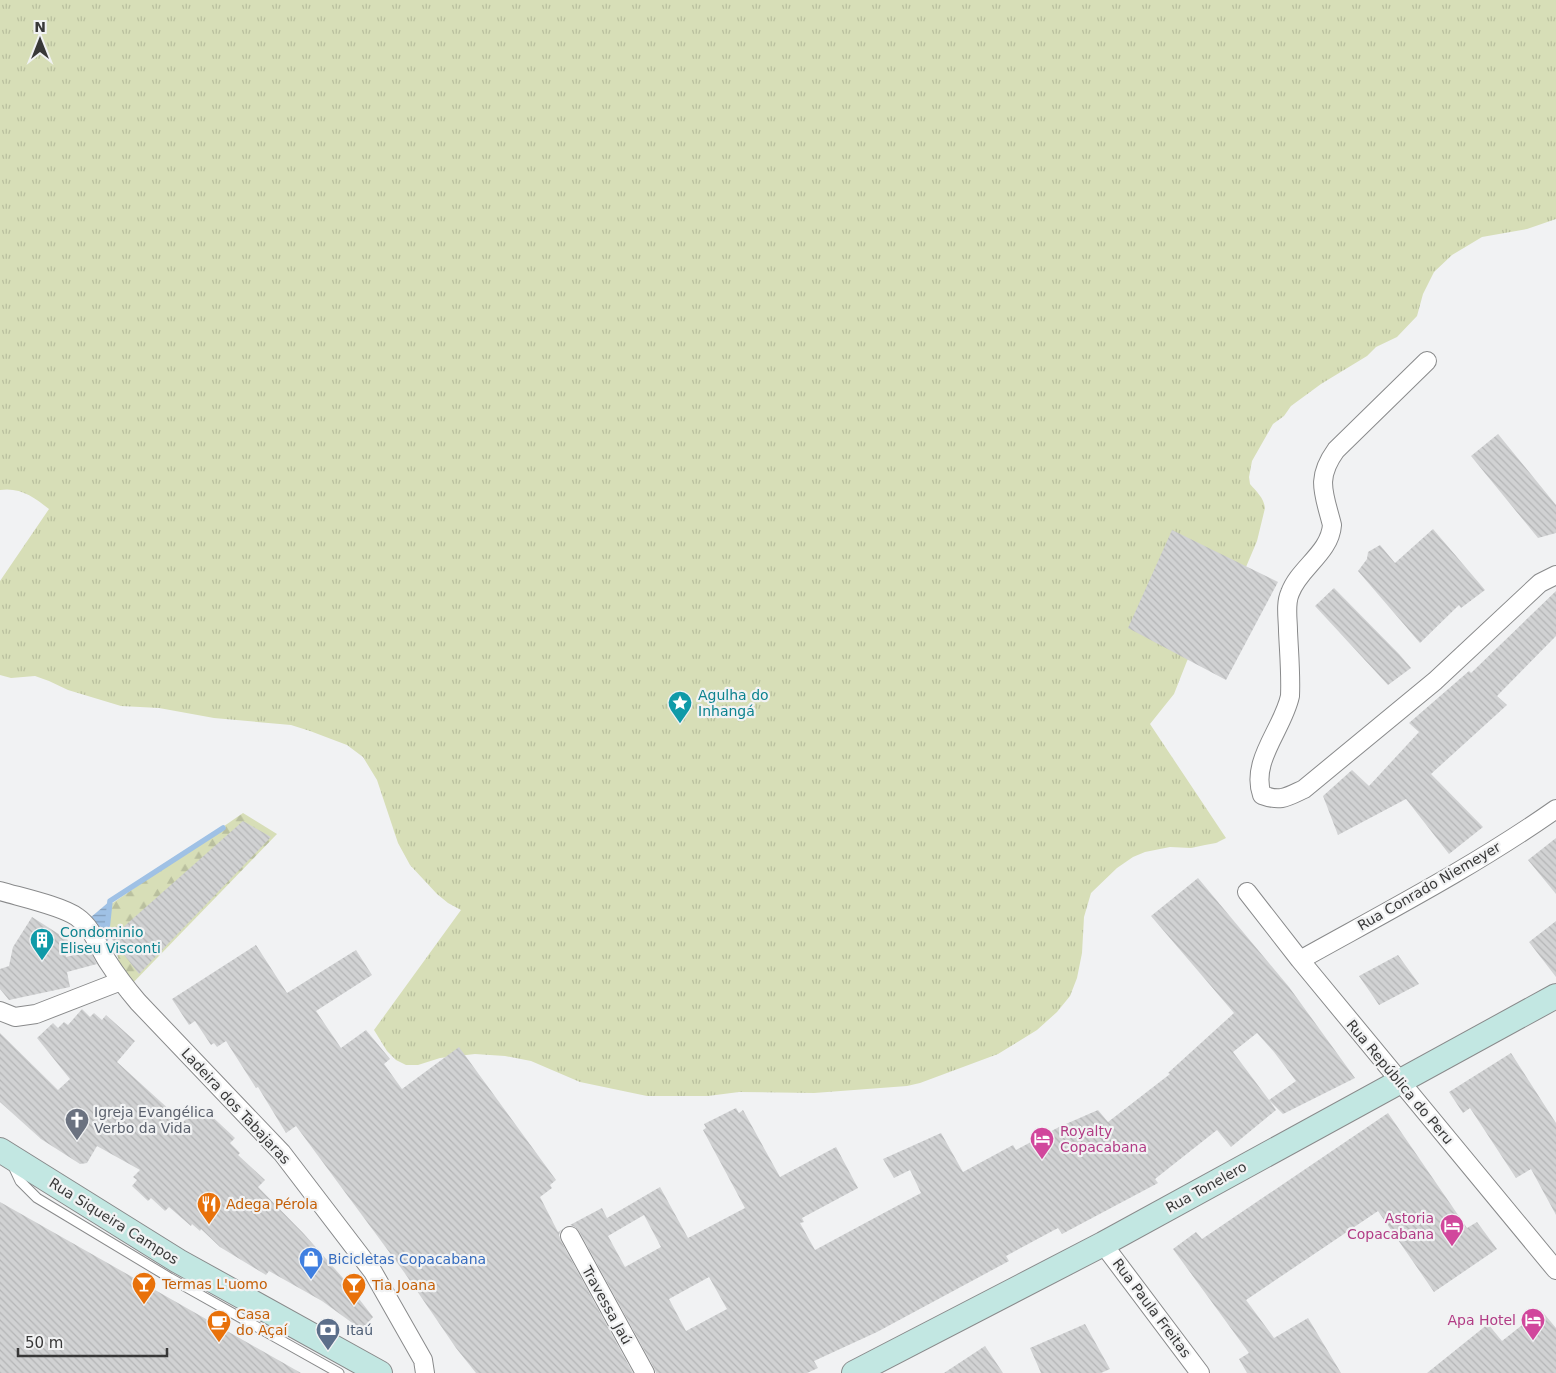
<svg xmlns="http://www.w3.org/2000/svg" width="1556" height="1373" font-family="'DejaVu Sans',sans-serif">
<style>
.forest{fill:url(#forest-firs)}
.park{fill:url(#park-tufts)}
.water{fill:url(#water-rules)}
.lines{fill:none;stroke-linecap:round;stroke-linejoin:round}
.stream{stroke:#9fc1e5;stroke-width:5.5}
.building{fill:url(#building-back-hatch);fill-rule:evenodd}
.lane-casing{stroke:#898a8b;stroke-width:11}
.street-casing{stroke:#898a8b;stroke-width:20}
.secondary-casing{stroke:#898a8b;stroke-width:26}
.lane{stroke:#fff;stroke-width:9}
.street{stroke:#fff;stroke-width:18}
.secondary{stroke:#c2e7e2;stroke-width:24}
.labels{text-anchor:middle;stroke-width:4.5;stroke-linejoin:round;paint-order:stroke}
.culture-label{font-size:14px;fill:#0d838f;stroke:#f1f2f3;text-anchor:start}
.street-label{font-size:14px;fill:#383838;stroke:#f1f2f3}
.worship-label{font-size:14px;fill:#5b616d;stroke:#f1f2f3;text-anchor:start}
.hotel-label{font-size:14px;fill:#b23c85;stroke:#f1f2f3;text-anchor:end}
.food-label{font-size:14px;fill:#c56008;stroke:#f1f2f3;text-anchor:start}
.shop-label{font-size:14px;fill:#366cbe;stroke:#f1f2f3;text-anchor:start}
.service-label{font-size:14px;fill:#4e5e75;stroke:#f1f2f3;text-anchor:start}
</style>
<defs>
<pattern id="forest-firs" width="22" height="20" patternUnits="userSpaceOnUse" patternTransform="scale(1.25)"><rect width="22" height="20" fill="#d7deb7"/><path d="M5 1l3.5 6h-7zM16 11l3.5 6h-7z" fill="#b9bf9e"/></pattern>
<pattern id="park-tufts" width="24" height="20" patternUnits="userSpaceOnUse" patternTransform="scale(1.25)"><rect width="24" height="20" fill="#d7deb7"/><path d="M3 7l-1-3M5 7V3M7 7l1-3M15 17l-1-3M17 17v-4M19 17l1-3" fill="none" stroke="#b9bf9e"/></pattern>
<pattern id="water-rules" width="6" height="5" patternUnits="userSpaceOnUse" patternTransform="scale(1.25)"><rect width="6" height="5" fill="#9fc1e5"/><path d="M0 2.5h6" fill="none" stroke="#839ebb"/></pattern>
<pattern id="building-back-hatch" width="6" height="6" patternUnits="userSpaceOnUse" patternTransform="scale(1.25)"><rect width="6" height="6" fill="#d1d2d3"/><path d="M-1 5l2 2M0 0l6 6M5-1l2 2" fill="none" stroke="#b4b5b6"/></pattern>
</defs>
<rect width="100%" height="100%" fill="#f1f2f3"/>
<path class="forest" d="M243,813l34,21 -150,155 -23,-80z"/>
<path class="park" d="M0,0h1556v219l-29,10 -45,8 -30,18 -18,17 -11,22 -6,22 -20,21 -21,10 -9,9 -46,28 -30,22 -7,10 -11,8 -21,37 -3,16 1,7c6,7 14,14 15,24l-8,33 -11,26 -43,62 -16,32 -13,33 -24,30 76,114 -10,5 -11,2 -14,3 -21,-1 -25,5 -12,5 -16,11 -26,25 -7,24 -2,36 -5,25 -7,18 -13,16 -20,18 -39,24 -78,29 -13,3 -93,7 -75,-1 -31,4h-61l-67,-14 -49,-21 -26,-5 -30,-2 -35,4 -22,7h-12l-10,-5 -9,-9 -13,-21 87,-120 -13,-7 -11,-9 -27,-29 -12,-22 -21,-63 -14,-23 -16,-12 -37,-14 -19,-6 -77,-7 -55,-10 -38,-2 -53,-16 -19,-9 -14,-5 -24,2 -11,-3v-94l49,-72c-15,-12 -29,-22 -49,-19z"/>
<path class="water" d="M110,901l-4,37 -6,7 -16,-22z"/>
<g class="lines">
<path class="stream" d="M100,945l6,-7 4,-37 113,-73"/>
</g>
<path class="building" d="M1498,434l58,71v28l-18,5 -67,-82z
M1433,529l52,61 -24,18 -2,-3 -39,38 -62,-72 9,-12 1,-7 12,-7 15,18z
M1172,530l106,52 -52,98 -98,-52z
M1334,588l65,66 12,14 -23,17 -73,-79z
M1556,591v45l-59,60 10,9 -76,69 52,53 -34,27 -43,-55 -68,36 -15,-39 29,-26 17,16 50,-54 -10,-9 60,-52 2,2z
M243,821l28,16 -132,137 -28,-36z
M1556,838v56l-28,-34z
M1198,878l91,109 66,91 -72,36 -14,-14 7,10 -45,37 -14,-17 -62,49 3,4 -96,51 -4,-6 -52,28 3,5 -132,71 -63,29 4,7 -11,5h-151l-2,-5 -75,-137 -4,-4 -5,-2 32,-17 5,10 53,-31 28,51 57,-30 -42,-78 3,-2 -2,-4 32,-16 3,5 4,-3 37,67 56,-30 22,41 -56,30 2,4 -4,1 15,27 106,-57 -11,-23 -16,8 -11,-19 58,-26 22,39 50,-27 3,5 43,-23 39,-17 10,12 62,-48 -2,-1 66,-60 -83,-97zM1257,1033l17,19 22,29 -27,19 -36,-48zM644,1215l17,32 -36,20 -17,-31zM709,1277l18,32 -41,22 -17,-32z
M32,917l36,23 -2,17 24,-6 7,13 -30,8 3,15 -61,13 -9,-11v-20l9,-3 4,-19z
M1556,921v56l-27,-35z
M256,945l31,48 69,-43 16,25 -56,36 25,37 25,-18 24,29 -6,5 18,25 57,-42 97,133 -6,5 2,3 -12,9 18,35 3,-2 -2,5 2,6 72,132h-157l-20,-25 -52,-76 -108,-146 -10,7 -28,-46 -2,1 -30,-47 -9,6 -3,-4 -3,2 -16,-24 -6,4 -17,-26z
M1398,955l21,29 -40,21 -20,-29z
M82,1009l8,8 4,-4 8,7 4,-5 29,26 -18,21 66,60 14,-14 4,3 2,-3 32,30 -5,5 10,10 -2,2 27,25 -7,7 46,47 39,44 30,39 -11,13 -40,-29 -53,-30 -3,4 -46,-28 -19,-18 -1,2 -8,-7 -1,2 -22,-19 -4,4 -14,-13 -3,3 -16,-15 5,-6 -4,-3 7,-7 -43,-24 -10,17 -7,1 -39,-25 -41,-37v-69l58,57 12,-11 -33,-41 16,-15 5,5 6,-6 4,3z
M1511,1053l45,70v92l-25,-46 -15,9 -46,-70 -7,5 -14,-21z
M1388,1113l79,115 10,-6 20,27 -63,43 -56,-81 -132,89 28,38 34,-20 33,55h-94l-8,-14 10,-6 -76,-104 23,-17 6,7z
M0,1202l134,76 167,95h-301z
M1541,1310l15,18v45h-129l61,-49 14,17z
M1085,1324l25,45 -9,4h-60l-11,-25z
M985,1346l18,27h-59z"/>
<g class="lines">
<defs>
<path id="lane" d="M12,1164l8,17 17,17 133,80 169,95"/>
<path id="street" d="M1427,361l-91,89c-21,29 -12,43 -4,75 -2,28 -33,43 -42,68 -5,11 -2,26 -2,38 1,22 3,43 2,65 -7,33 -40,65 -28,99 19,7 25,2 42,-6l131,-108 105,-98 16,-8
M0,891c20,6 62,15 77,26 16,11 21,30 31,45 9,14 19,27 30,40l144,151 91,119 50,88 2,13
M1247,892l53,68 256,310
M1300,960c86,-48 175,-94 256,-151
M0,1011l15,6 21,-3 85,-33
M570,1236l75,137
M1103,1244l97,129"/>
<path id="secondary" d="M0,1150l178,111 202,112
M854,1373l249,-129 453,-248"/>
</defs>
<use href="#lane" class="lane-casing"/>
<use href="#street" class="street-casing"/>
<use href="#secondary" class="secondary-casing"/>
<use href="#lane" class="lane"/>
<use href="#street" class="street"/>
<use href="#secondary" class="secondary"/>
</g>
<defs>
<symbol id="sight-pin" viewBox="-11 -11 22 30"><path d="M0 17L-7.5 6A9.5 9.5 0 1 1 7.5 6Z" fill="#0f9aa8" stroke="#f1f2f3"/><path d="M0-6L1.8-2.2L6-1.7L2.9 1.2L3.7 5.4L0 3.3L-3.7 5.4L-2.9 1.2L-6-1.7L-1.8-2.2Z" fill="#fff"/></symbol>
<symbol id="building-pin" viewBox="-11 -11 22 30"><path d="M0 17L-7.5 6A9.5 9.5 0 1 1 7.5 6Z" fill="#0f9aa8" stroke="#f1f2f3"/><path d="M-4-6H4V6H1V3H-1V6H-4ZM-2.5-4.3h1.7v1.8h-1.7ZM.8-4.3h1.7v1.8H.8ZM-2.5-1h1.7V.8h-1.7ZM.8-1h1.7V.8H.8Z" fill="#fff"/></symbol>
<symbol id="church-pin" viewBox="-11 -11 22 30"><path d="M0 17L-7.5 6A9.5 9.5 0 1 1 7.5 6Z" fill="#6b7280" stroke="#f1f2f3"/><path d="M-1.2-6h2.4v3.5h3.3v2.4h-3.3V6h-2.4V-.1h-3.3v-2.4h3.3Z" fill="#fff"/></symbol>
<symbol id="hotel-pin" viewBox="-11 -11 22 30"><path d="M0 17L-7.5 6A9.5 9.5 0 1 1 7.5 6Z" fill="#d1479c" stroke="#f1f2f3"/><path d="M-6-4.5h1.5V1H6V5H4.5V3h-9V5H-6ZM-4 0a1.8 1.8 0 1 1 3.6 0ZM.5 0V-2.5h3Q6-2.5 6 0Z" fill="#fff"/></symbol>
<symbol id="restaurant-pin" viewBox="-11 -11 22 30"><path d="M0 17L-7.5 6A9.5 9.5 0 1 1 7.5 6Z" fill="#e8710a" stroke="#f1f2f3"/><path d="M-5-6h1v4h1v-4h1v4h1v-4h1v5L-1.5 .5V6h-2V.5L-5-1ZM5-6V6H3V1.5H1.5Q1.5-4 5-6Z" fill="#fff"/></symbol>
<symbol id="shop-pin" viewBox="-11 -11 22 30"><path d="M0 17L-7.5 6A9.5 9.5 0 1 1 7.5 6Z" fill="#3f7fe0" stroke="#f1f2f3"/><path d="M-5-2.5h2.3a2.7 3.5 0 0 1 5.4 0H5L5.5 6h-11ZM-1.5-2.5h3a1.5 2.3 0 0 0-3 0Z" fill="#fff"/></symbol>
<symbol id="bar-pin" viewBox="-11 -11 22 30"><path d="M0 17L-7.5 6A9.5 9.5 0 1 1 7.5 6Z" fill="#e8710a" stroke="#f1f2f3"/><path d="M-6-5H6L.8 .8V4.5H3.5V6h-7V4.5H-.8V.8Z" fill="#fff"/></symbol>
<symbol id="cafe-pin" viewBox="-11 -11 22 30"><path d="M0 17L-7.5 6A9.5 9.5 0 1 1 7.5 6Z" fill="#e8710a" stroke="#f1f2f3"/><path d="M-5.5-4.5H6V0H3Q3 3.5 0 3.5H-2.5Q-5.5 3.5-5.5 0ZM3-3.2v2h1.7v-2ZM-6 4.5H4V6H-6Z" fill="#fff"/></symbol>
<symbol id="bank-pin" viewBox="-11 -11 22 30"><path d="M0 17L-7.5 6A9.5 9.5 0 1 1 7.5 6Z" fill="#5c6f8a" stroke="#f1f2f3"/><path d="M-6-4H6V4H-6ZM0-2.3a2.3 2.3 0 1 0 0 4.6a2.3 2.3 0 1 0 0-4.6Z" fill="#fff"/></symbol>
</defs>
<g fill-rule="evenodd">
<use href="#sight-pin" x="666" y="689" width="28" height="38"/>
<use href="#building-pin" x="28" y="926" width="28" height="38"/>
<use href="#church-pin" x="63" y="1106" width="28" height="38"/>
<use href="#hotel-pin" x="1028" y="1125" width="28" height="38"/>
<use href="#restaurant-pin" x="195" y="1190" width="28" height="38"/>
<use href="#hotel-pin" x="1438" y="1212" width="28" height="38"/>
<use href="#shop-pin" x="297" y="1245" width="28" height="38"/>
<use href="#bar-pin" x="130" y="1270" width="28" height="38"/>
<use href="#bar-pin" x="340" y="1271" width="28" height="38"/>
<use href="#hotel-pin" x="1519" y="1306" width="28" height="38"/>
<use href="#cafe-pin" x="205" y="1308" width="28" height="38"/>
<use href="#bank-pin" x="314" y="1316" width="28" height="38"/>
</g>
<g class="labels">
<g class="culture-label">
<text x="698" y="700">Agulha do<tspan x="698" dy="16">Inhangá</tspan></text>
<text x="60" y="937">Condominio<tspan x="60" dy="16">Eliseu Visconti</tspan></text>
</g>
<g class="street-label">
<text transform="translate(1429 886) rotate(-30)" y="5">Rua Conrado Niemeyer</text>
<text transform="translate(1400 1082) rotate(50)" y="5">Rua República do Peru</text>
<text transform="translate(236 1106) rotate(47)" y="5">Ladeira dos Tabajaras</text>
<text transform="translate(1206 1187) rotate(-29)" y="5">Rua Tonelero</text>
<text transform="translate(114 1221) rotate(32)" y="5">Rua Siqueira Campos</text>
<text transform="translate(607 1305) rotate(61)" y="5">Travessa Jaú</text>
<text transform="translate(1152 1308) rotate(53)" y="5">Rua Paula Freitas</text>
</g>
<g class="worship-label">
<text x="94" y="1117">Igreja Evangélica<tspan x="94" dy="16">Verbo da Vida</tspan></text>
</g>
<g class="hotel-label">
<text x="1060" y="1136" text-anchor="start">Royalty<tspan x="1060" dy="16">Copacabana</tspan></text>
<text x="1434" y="1223">Astoria<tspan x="1434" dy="16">Copacabana</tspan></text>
<text x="1516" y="1325">Apa Hotel</text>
</g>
<g class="food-label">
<text x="226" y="1209">Adega Pérola</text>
<text x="162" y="1289">Termas L'uomo</text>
<text x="372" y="1290">Tia Joana</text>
<text x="236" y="1319">Casa<tspan x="236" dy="16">do Açaí</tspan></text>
</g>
<g class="shop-label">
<text x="328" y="1264">Bicicletas Copacabana</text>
</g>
<g class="service-label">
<text x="346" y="1335">Itaú</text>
</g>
</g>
<g transform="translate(40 40)" stroke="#f1f2f3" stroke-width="4" paint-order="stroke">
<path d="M0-4L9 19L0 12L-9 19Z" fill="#383838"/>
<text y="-8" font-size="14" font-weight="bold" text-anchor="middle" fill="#383838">N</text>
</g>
<path d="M18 1348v8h149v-8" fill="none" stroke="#383838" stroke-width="2.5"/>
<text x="25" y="1348" font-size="15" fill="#383838" stroke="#f1f2f3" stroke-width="4" paint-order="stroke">50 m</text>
</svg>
